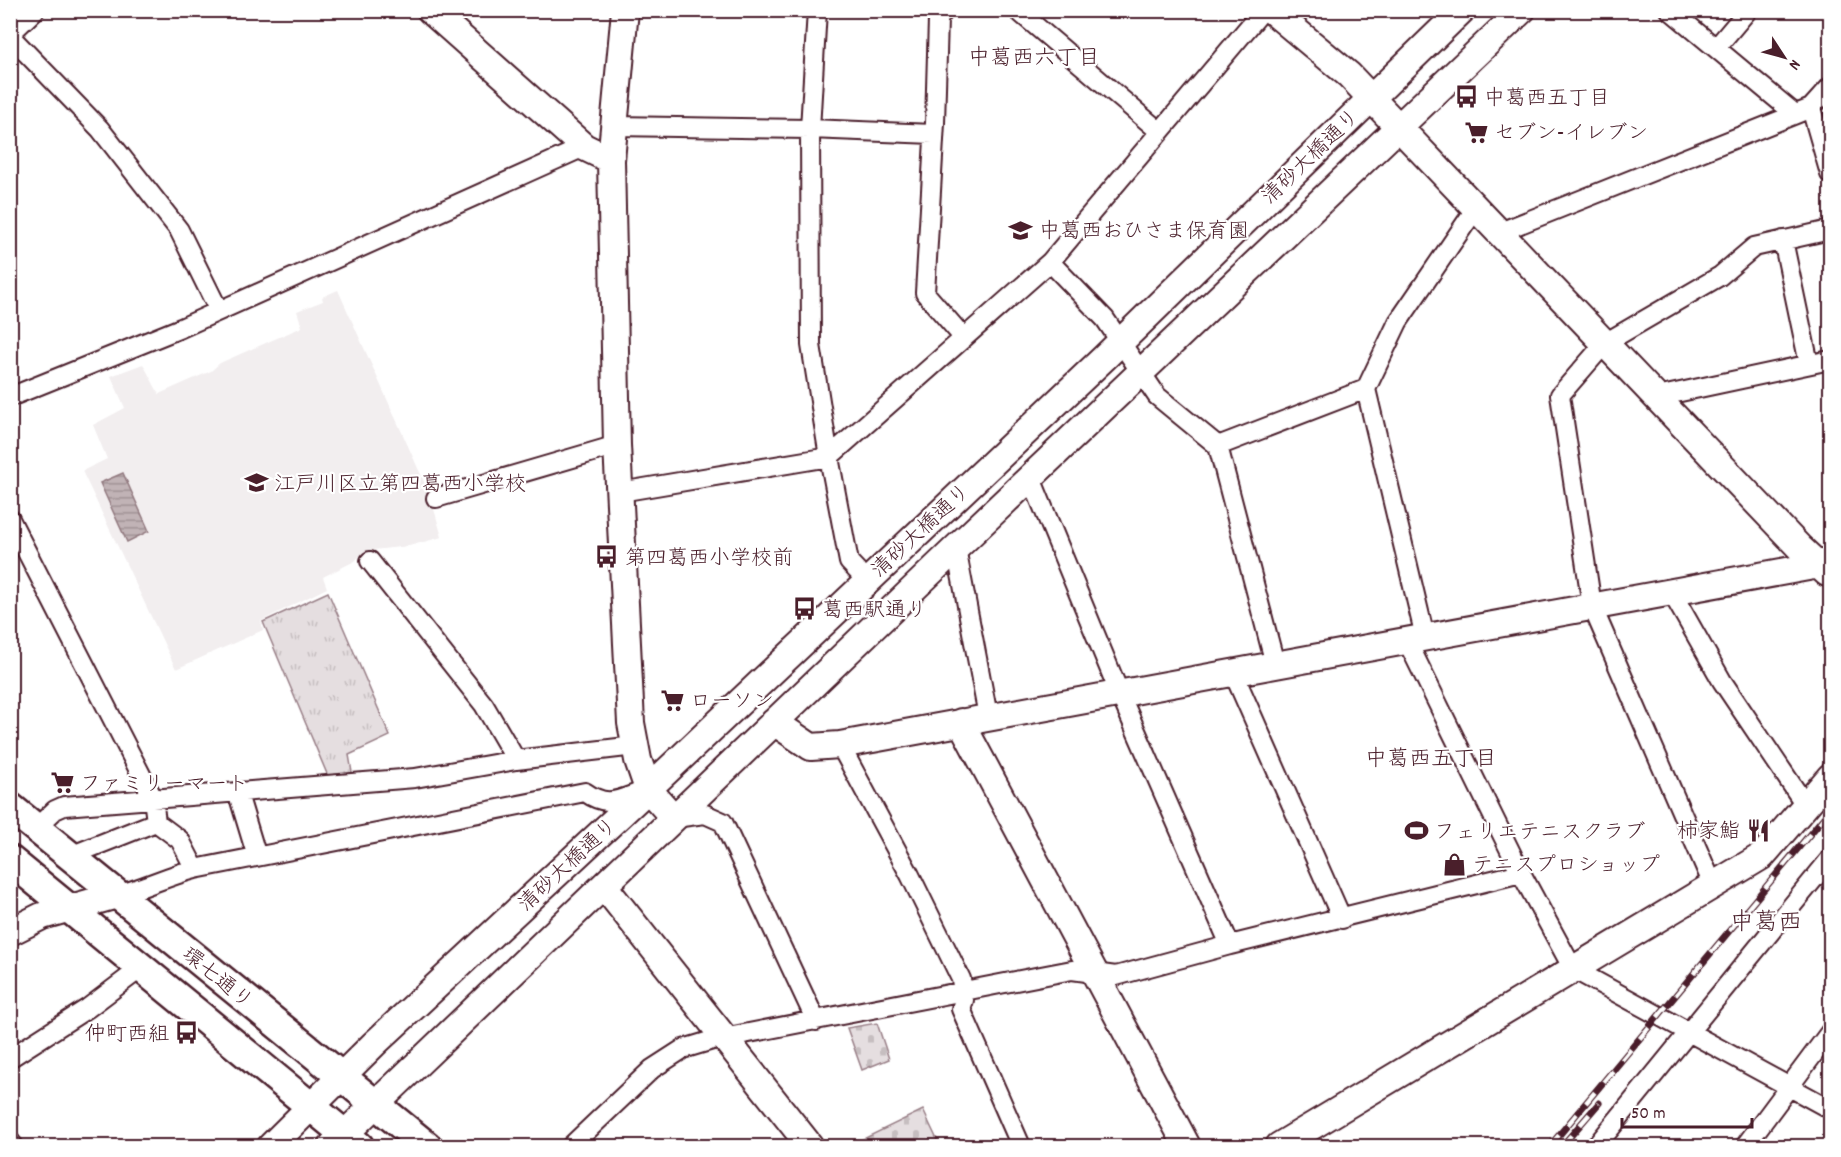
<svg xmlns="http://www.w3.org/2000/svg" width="1841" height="1157" font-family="Dekko,'Klee One',sans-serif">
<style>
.built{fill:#f2eeef}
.cemetery{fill:url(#cemetery-stones);stroke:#987e86;stroke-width:1.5}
.park{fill:url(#park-tufts);stroke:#987e86;stroke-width:1.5}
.water{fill:url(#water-rules);stroke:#91787e;stroke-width:1.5}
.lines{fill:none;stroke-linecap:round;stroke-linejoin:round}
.street-casing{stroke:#4a1f2b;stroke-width:22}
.secondary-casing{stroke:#4a1f2b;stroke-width:30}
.primary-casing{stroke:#4a1f2b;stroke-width:33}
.street{stroke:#fff;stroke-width:18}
.secondary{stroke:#fff;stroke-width:26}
.primary{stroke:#fff;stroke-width:28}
.rail-casing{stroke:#4a1f2b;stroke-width:7}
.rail{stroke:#fff;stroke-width:4.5;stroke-dasharray:14;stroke-linecap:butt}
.labels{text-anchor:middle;stroke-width:4.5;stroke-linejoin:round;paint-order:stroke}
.poi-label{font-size:21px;fill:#4a1f2b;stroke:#fff;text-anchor:start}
.street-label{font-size:21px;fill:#4a1f2b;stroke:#fff}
.neighbourhood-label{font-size:22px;fill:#4a1f2b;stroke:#fff}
.quarter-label{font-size:24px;fill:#4a1f2b;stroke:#fff}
</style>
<defs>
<pattern id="cemetery-stones" width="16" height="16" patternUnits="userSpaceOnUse" patternTransform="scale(1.5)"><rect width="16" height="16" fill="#e5dee0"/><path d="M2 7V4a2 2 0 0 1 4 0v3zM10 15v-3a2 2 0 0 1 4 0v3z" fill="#c6bec0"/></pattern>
<pattern id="park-tufts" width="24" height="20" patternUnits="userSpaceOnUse" patternTransform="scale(1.5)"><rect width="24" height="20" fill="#e5dee0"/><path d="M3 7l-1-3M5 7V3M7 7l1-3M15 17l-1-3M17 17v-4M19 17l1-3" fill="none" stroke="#c6bec0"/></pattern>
<pattern id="water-rules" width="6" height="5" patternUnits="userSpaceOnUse" patternTransform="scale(1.5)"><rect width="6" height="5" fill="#c1b3b6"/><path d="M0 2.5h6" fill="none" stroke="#9f9194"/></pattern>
</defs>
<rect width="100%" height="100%" fill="#fff"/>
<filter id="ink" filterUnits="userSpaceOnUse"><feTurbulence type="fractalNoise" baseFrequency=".0167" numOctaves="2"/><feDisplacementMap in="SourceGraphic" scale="12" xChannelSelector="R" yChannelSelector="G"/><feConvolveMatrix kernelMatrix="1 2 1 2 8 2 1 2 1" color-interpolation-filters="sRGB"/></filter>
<g filter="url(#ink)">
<path class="built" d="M338,290l92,205 12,42 -33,9 -45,5 -9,10 -32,16 4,11 -66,33 2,9 -87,39 -94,-198 25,-12 -14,-34 32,-17 -14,-32 32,-12 16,30 52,-23 9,-8 82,-36 -5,-16 26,-10 -1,-4z"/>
<path class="cemetery" d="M877,1023l12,36 -27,11 -15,-42z
M923,1110l17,36h-79l-2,-5z"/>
<path class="park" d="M328,592l62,144 -41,19 4,23 -23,3 -67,-159z"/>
<path class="water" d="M123,473l26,58 -22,11 -27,-59z"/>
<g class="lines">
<defs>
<path id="street" d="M817,10l-7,119 1,216 18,112 20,105 18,19
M945,10l-7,9 -3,104 -10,170 38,44
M1017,10l142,121
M1670,10l125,104
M10,34l25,-24
M10,36l90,93 79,101 40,81
M1716,48l32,-38
M1811,108l19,66
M614,126l196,3 123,5
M1500,232l311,-124 19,-21
M1783,240l26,124
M1050,262l55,57 52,77 61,50 57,218
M10,397l171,-69 403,-181
M1657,397l173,-37
M1218,446l148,-57
M1031,478l88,214 111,253 291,-72
M620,492l209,-35 221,-195 213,-252
M436,498l181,-53
M10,519l143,279 3,24 24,18 15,29
M956,548l32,168
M370,561l114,144 32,55
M1672,593l50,88 84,125
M1425,637l-59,-248 32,-67 78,-114
M1407,641l114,232 52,96 257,140
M1233,672l109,247
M840,745l70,130 51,104 3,21 -3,9 60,137
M238,794l19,63
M674,818l31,-4 18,8 93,199
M36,828l19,-18 9,-4 351,-28 101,-18 119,-14
M70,856l86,-34
M1713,885l-121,-279 -32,-211 45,-52 115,-67 34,-29 76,-17
M117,895c27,-7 50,-19 78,-26l390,-77c21,15 31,9 53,1
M10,1058l78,-50 53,-40
M10,1141l4,5
M571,1146l81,-77 31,-20 30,-9 359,-70 44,6 114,-31
M1596,1146l234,-287
M1745,1146l85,-114"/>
<path id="secondary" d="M430,10l154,137 27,13
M625,10l-14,150 6,285 14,278 7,37 10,29 26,29
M1271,10l78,65 451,473 27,25
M774,722l37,25 29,-2 990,-182
M961,722l226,424
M604,886l206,260
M10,932l32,-16 75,-21
M271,1146l103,-102 274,-255 456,-431 358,-348
M332,1146l624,-598 566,-538
M1279,1146l483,-290 68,-79"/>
<path id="primary" d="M10,807l417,339
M10,860l349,286"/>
</defs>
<use href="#street" class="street-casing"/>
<use href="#secondary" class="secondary-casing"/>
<use href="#primary" class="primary-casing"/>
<use href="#street" class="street"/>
<use href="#secondary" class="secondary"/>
<use href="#primary" class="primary"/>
<defs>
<path id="rail" d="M1550,1146l280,-336
M1562,1146l37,-43"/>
</defs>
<use href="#rail" class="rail-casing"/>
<use href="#rail" class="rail"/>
</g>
</g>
<defs>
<symbol id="bus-bare" viewBox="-9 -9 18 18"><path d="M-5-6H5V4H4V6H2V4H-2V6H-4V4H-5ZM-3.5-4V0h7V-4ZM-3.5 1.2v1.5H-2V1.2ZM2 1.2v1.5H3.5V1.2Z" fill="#4a1f2b" stroke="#fff" stroke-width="2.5" paint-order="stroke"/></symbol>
<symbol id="supermarket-bare" viewBox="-9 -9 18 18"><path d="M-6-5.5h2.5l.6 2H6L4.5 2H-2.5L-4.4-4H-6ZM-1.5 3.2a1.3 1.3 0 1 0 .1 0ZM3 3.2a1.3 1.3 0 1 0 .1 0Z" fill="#4a1f2b" stroke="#fff" stroke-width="2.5" paint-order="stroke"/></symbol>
<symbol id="school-bare" viewBox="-9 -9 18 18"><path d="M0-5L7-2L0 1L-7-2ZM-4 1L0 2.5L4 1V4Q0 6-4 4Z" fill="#4a1f2b" stroke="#fff" stroke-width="2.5" paint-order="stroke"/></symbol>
<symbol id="restaurant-bare" viewBox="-9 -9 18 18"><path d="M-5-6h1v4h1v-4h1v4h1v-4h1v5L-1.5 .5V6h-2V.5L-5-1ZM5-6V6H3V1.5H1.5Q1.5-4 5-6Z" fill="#4a1f2b" stroke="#fff" stroke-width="2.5" paint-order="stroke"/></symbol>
<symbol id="stadium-bare" viewBox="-9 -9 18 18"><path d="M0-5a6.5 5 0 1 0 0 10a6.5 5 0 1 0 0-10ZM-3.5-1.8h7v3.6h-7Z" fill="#4a1f2b" stroke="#fff" stroke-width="2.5" paint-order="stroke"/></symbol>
<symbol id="shop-bare" viewBox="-9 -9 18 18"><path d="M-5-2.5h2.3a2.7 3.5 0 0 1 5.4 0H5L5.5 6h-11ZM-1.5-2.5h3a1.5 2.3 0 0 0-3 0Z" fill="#4a1f2b" stroke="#fff" stroke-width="2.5" paint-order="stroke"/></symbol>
</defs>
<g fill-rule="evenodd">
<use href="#bus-bare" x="1450" y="80" width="33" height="33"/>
<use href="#supermarket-bare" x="1460" y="116" width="33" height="33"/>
<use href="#school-bare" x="1004" y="214" width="33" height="33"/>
<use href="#school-bare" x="240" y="466" width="33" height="33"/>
<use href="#bus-bare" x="590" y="540" width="33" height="33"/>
<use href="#bus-bare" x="788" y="592" width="33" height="33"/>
<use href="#supermarket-bare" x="656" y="684" width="33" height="33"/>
<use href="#supermarket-bare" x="46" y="766" width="33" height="33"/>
<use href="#restaurant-bare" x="1742" y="814" width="33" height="33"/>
<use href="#stadium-bare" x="1400" y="814" width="33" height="33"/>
<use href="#shop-bare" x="1438" y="848" width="33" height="33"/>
<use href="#bus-bare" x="170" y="1016" width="33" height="33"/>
</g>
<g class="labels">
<g class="poi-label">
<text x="1484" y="104">中葛西五丁目</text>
<text x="1494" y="139">セブン-イレブン</text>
<text x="1039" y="237">中葛西おひさま保育園</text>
<text x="274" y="490">江戸川区立第四葛西小学校</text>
<text x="625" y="564">第四葛西小学校前</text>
<text x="822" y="616">葛西駅通り</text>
<text x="690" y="707">ローソン</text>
<text x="80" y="790">ファミリーマート</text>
<text x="1740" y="837" text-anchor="end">柿家鮨</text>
<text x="1434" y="838">フェリエテニスクラブ</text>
<text x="1472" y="871">テニスプロショップ</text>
<text x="169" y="1040" text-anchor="end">仲町西組</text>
</g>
<g class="street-label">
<text transform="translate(1310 156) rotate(-44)" y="7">清砂大橋通り</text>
<text transform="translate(920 530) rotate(-43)" y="7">清砂大橋通り</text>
<text transform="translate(567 864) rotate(-43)" y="7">清砂大橋通り</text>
<text transform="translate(218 977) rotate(39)" y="7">環七通り</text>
</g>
<g class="neighbourhood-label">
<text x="1034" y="64">中葛西六丁目</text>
<text x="1431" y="765">中葛西五丁目</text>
</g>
<g class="quarter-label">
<text x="1766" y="929">中葛西</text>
</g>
</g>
<rect width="1841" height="1157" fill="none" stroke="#fff" stroke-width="36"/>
<rect x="18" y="18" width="1805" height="1121" fill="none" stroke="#4a1f2b" stroke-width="2" filter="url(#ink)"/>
<g transform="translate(1784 57) rotate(126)" stroke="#ffffff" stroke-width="4.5" paint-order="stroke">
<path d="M0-4.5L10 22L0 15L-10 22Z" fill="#4a1f2b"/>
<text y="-9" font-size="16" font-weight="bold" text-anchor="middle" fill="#4a1f2b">N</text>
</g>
<path d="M1622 1118v9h130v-9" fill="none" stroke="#4a1f2b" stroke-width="3"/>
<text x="1631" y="1118" font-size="18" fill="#4a1f2b" stroke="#ffffff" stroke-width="4.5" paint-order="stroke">50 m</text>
</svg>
